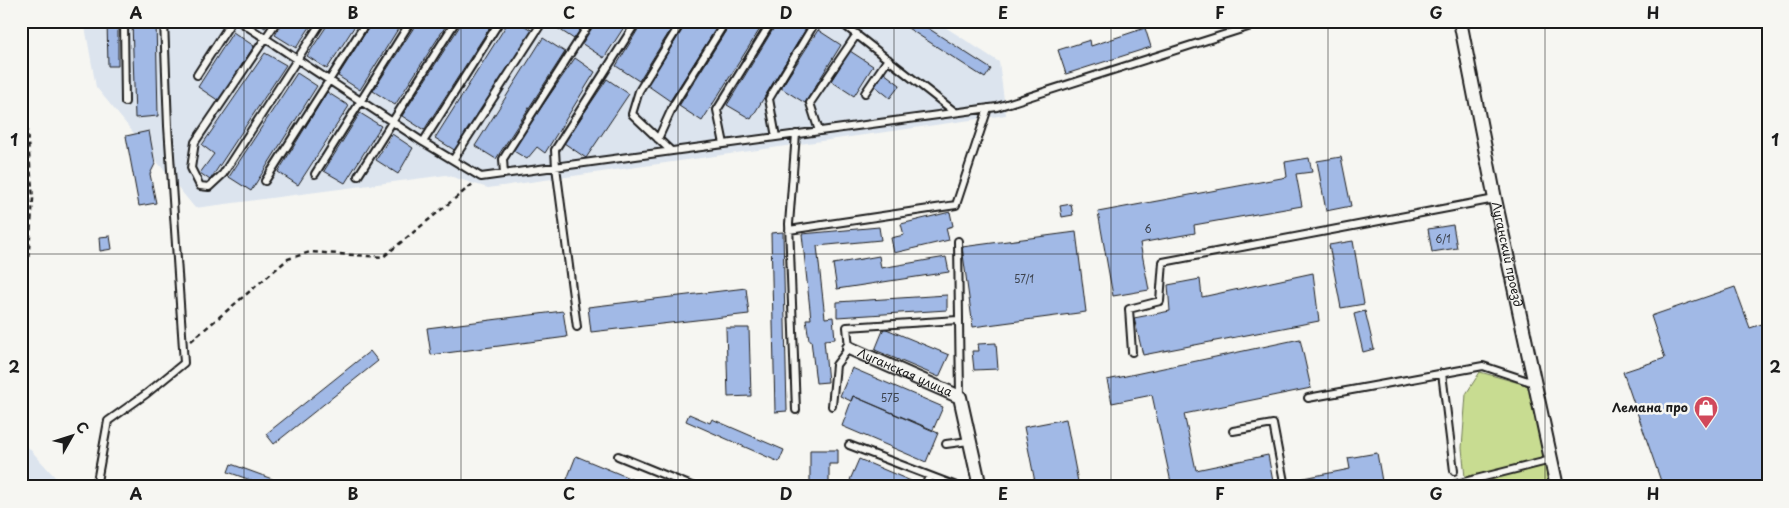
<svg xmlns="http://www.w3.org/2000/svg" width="1789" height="508" font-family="'Playpen Sans',sans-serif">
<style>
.built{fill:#dce4ee}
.green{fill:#c8dc91;stroke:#727c56}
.building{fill:#a1b9e6;stroke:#1c1c1c}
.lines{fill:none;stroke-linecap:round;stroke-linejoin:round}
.lane-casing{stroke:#1c1c1c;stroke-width:10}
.street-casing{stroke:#1c1c1c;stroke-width:16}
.path{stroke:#1c1c1c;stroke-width:2.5;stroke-dasharray:5 4;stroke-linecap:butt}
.lane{stroke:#f6f6f2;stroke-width:6}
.street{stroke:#f6f6f2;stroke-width:12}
.grid{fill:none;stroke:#1c1c1c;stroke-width:1;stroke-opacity:0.55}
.labels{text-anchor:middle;stroke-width:5;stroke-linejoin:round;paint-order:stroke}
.number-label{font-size:10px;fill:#3d434e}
.street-label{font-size:12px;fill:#1c1c1c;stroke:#f6f6f2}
.poi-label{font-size:12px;font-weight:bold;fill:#1c1c1c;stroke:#f6f6f2;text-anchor:end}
.neatline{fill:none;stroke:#1c1c1c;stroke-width:2}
.grid-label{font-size:16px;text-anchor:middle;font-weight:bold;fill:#1c1c1c}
</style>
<rect width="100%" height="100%" fill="#f6f6f2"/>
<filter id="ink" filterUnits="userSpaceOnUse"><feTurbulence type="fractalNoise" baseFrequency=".02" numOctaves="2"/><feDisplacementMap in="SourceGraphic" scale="10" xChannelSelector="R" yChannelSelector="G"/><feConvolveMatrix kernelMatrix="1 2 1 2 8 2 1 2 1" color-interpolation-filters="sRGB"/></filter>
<g filter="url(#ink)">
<path class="built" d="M84,21h852l63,41 7,53 -518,73 -42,-13 -251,33 -99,-121z
M27,446l37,41h-43v-36z"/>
<path class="green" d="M1480,372l50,14 19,101h-83l-4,-39 4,-54z"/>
<path class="building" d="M107,21h11v45h-10z
M132,21h24l2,95 -23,2z
M254,21h15l-4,7z
M284,21h30l-18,27 -21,-13z
M330,21h28l-31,48 -20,-13z
M373,21h30l-43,69 -22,-14z
M418,21h31l-54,84 -22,-14z
M463,21h31l-70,109 -22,-14z
M509,21h8l16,10 -77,120 -21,-13z
M553,21h33l-12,18 -23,-15z
M595,21h33l-24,37 -23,-15z
M643,21h33l-37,60 -23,-15z
M688,21h33l-51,80 -23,-16z
M732,21h33l-63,100 -23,-15z
M778,21h26l5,3 -58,95 -24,-14z
M897,21h20l74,48 -6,9z
M1145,28l6,19 -85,27 -8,-24 32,-10 1,6z
M818,30l23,15 -36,58 -24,-15z
M233,32l21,14 -35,55 -21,-14z
M543,38l22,14 -69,107 -21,-13z
M850,51l23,15 -19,30 -23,-15z
M265,53l21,12 -76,115 -10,-7 14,-19 -12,-9z
M575,58l20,14 -50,81 -8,-6 -10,12 -15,-9z
M297,73l20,13 -66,105 -22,-14z
M884,73l16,12 -10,13 -15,-12z
M607,79l22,15 -43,64 -22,-15z
M327,92l22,14 -51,79 -20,-13z
M360,113l21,13 -36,57 -21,-12z
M149,131l6,33 -5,10 6,29 -17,3 -13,-70z
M392,134l21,14 -15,26 -22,-14z
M1341,157l10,49 -25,5 -9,-50z
M1309,158l3,14 -16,2 6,32 -108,19 1,8 -55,10 9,47 -36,6 -15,-84 189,-35 -2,-15z
M1071,204l2,11 -11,2 -2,-11z
M950,212l3,14 -7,2 3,12 -55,13 -3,-15 13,-3 -3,-11z
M1453,225l4,23 -25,4 -4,-23z
M879,227l2,13 -64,6 8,72 8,-1 2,22 -11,1 4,42 -12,1 -5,-43h-2l-3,-21h5l-9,-85z
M783,232l4,179 -12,1 -4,-179z
M1076,232l10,80 -113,15 -11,-80z
M110,236l2,13 -12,2 -1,-14z
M1353,241l11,63 -23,4 -12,-63z
M879,256l2,12 65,-11 3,15 -112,17 -4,-25z
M1313,273l6,48 -176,34 -9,-37 36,-7 -2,-26 32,-6 2,18z
M1735,287l15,41 18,-6v165h-105l-40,-115 42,-14 -14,-42z
M746,288l3,26 -158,18 -3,-25z
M947,295v15l-110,7v-15z
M563,311l4,26 -136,18 -4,-27z
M1365,311l9,38 -11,3 -9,-38z
M726,328h23l2,68 -23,1z
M884,328l65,27 -10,22 -64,-27z
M1300,339l11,49 -127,26 12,56 72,-15 6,32h-102l-20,-92 -40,8 -5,-23z
M996,343l2,26 -24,1 -2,-19h7l-1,-7z
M370,351l8,10 -104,83 -8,-10z
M852,368l91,39 -10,23 -80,-34 -2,5 -11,-5z
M853,396l85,37 -12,29 -84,-36z
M689,414l21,9 2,-4 72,31 -5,12 -93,-41z
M1066,419l13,68h-43l-12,-60z
M810,450h28v14h-9v23h-19z
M1377,453l6,34h-83l-1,-8 51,-10 -2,-11z
M576,456l75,31h-87z
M859,459l52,22 -3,6h-43l-15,-7z
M231,464l63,23h-24l-42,-15z
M50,479l7,8h-16z"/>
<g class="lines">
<defs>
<path id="lane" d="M124,21l1,81
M239,21l184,121 58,35 516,-70 270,-86
M277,21l-82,121 -4,26 9,18 9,1 14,-13 99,-153
M839,21l116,91
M197,75l35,-54
M865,93l23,-34
M819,131l-9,-28 47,-69
M796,134l-7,90 7,186
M776,137l-7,-38 47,-78
M658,139l16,-35 52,-83
M423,142l77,-121
M724,144l-7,-34 55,-89
M671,151l-39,-37 7,-23 43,-70
M453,160l90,-139
M315,174l96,-153
M504,174l-1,-15 88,-138
M358,176l98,-155
M265,181l102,-160
M789,230l167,-25 32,-97
M958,241l2,156
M577,327l-21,-160 -1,-17 82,-129
M1132,352l-3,-43 31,-8 3,-39 332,-63
M1442,373l12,98
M1308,398l175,-32 51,17
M832,406l4,-41 13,-17 -2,-21 111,-7
M1233,431l40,-7 12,63
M946,444l23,-3
M849,445l110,42
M618,456l76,31
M96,487l12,-66 38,-27 38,-31 -16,-237 -4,-105
M925,487l4,-11
M1444,487l107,-27"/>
<g id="street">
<path id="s1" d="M1460,21l35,178 62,288"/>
<path id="s2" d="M849,348l111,49 20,90"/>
</g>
</defs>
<use href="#lane" class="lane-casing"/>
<use href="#street" class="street-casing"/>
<path class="path" d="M21,64l12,135 -5,62
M191,341l97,-82 22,-7 73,5 91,-74"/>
<use href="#lane" class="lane"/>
<use href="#street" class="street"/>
</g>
</g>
<path class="grid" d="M244,21v466M461,21v466M678,21v466M894,21v466M1111,21v466M1328,21v466M1545,21v466M21,254h1747"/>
<defs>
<symbol id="shop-pin" viewBox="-11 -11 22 30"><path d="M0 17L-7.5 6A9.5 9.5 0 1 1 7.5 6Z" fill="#d1495b" stroke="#f6f6f2"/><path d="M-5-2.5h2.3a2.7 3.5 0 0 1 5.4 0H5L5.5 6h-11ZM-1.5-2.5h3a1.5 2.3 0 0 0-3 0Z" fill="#fff"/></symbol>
</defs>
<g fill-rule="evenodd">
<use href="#shop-pin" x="1692" y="394" width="28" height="38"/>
</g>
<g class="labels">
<g class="number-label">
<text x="1148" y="233">6</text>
<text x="1443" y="243">6/1</text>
<text x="1024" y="283">57/1</text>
<text x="890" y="402">57Б</text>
</g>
<g class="street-label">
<text dy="4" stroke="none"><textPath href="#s1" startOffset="238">Луганский проезд</textPath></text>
<text dy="4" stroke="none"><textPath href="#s2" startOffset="61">Луганская улица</textPath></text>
</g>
<g class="poi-label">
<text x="1688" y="412">Лемана про</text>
</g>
</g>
<rect width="1789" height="508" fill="none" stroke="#f6f6f2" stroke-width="55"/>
<g transform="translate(72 436) rotate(51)" stroke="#f6f6f2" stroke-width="4" paint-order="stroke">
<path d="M0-4L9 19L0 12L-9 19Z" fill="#1c1c1c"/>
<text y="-8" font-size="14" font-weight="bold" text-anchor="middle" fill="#1c1c1c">С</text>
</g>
<rect x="28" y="28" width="1734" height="452" class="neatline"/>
<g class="grid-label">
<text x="136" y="19">A</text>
<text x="353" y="19">B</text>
<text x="569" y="19">C</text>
<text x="786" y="19">D</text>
<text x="1003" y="19">E</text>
<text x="1220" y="19">F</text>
<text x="1436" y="19">G</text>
<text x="1653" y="19">H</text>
<text x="14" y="146">1</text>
<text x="1775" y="146">1</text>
<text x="14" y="373">2</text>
<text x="1775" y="373">2</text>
<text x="136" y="500">A</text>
<text x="353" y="500">B</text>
<text x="569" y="500">C</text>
<text x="786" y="500">D</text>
<text x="1003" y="500">E</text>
<text x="1220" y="500">F</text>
<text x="1436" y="500">G</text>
<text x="1653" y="500">H</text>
</g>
</svg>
